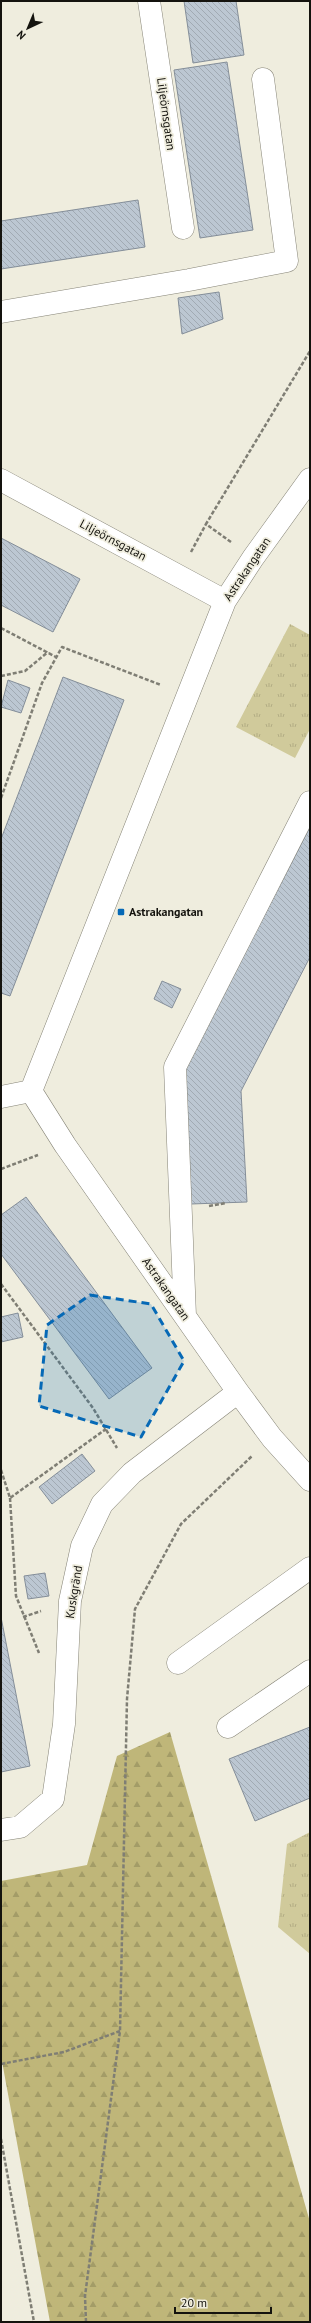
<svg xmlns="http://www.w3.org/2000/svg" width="311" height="2323" font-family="'PT Sans',sans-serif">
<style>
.forest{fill:url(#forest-firs)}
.park{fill:url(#park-tufts)}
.building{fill:url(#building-back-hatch);stroke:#848e99}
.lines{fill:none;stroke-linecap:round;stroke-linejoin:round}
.minor-casing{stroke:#868477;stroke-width:23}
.path{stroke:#7f7e74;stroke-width:2.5;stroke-dasharray:4 2;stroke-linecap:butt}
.minor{stroke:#fff;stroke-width:22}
.marked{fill:#0669b6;fill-opacity:0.2;stroke:#0669b6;stroke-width:3;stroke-dasharray:8 5;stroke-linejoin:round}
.poi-dot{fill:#0669b6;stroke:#efedde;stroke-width:1.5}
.labels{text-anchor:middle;stroke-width:3.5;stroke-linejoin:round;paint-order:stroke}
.street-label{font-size:12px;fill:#14130e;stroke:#efedde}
.poi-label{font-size:12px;font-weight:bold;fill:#14130e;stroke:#efedde;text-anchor:start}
</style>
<defs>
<pattern id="forest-firs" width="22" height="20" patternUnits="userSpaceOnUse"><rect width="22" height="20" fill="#bfb679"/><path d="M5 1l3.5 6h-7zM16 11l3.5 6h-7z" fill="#a39c67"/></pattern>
<pattern id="park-tufts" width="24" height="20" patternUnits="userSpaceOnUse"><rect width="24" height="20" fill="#d0ca9b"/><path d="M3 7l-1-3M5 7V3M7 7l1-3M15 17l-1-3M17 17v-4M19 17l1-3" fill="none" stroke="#b2ad84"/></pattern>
<pattern id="building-back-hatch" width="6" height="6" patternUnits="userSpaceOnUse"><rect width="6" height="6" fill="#bcc7d2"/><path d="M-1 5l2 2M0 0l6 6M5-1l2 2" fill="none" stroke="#a1aab3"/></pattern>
</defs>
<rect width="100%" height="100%" fill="#efedde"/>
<path class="forest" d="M170,1732l140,490v100h-260l-49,-266v-175l86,-16 30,-109z"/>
<path class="park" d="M290,624l20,11v94l-15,29 -59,-31z
M310,1832v122l-32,-27 9,-83z"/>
<path class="building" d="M184,1h52l8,54 -51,8z
M227,62l26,168 -53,8 -26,-168z
M138,200l7,47 -144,22v-48z
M219,292l4,27 -41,15 -4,-36z
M1,538l79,41 -27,53 -52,-27z
M63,677l61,23 -114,296 -9,-3v-154z
M8,680l22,8 -9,25 -20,-6z
M310,827v130l-69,134 6,111 -56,2 -7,-133z
M162,981l19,8 -9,19 -18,-9z
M26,1197l126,171 -43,31 -108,-145v-39z
M18,1313l5,24 -22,5v-25z
M82,1454l13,17 -43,33 -13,-17z
M45,1573l4,23 -21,3 -4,-23z
M1,1617l29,149 -29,6z
M310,1727v71l-55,23 -26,-62z"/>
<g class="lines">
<defs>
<path id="minor" d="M149,1l34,227
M1,312l188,-32 98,-19 -24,-182
M1,480l224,121
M31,1091l194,-490 28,-43 57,-79
M31,1091l34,54 173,247 34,46 38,42
M1,1097l30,-6
M185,1316l-10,-249 135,-265
M178,1663l132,-95
M228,1727l82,-56
M1,1830l19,-3 33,-28 11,-75 6,-123 12,-55 20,-42 30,-31 106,-81"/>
</defs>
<use href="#minor" class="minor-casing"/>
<path class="path" d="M231,542l-25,-18 104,-173
M191,552l15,-28
M1,628l55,29
M1,676l24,-5 23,-19
M1,798l41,-115 20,-36 99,38
M1,1169l37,-14
M209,1206l17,-3
M1,1284l92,124 24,40
M1,1470l9,28 96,-69
M10,1498l6,98 23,57
M23,1617l18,-6
M1,2064l63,-12 56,-21
M1,2139l33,183
M86,2322l-1,-26 35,-265 7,-332 8,-90 46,-85 71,-68"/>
<use href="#minor" class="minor"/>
</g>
<path class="marked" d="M90,1295l61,9 33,57 -43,76 -102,-31 8,-81z"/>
<rect class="poi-dot" x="117" y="908" width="8" height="8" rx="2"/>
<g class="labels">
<g class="street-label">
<text transform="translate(166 114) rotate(82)" y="4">Liljeörnsgatan</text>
<text transform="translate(113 540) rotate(28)" y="4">Liljeörnsgatan</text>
<text transform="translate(247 569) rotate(-56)" y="4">Astrakangatan</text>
<text transform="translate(166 1289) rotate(55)" y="4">Astrakangatan</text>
<text transform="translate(74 1592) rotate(-81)" y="4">Kuskgränd</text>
</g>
<g class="poi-label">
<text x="129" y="916">Astrakangatan</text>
</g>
</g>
<rect width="311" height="2323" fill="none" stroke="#14130e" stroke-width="4"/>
<g transform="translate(28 28) rotate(224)" stroke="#efedde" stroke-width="3" paint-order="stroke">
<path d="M0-3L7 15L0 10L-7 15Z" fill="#14130e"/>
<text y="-6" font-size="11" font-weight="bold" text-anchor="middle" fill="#14130e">N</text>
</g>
<path d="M175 2307v6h96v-6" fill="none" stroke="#14130e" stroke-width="2"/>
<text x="181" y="2307" font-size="12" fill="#14130e" stroke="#efedde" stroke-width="3" paint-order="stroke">20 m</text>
</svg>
